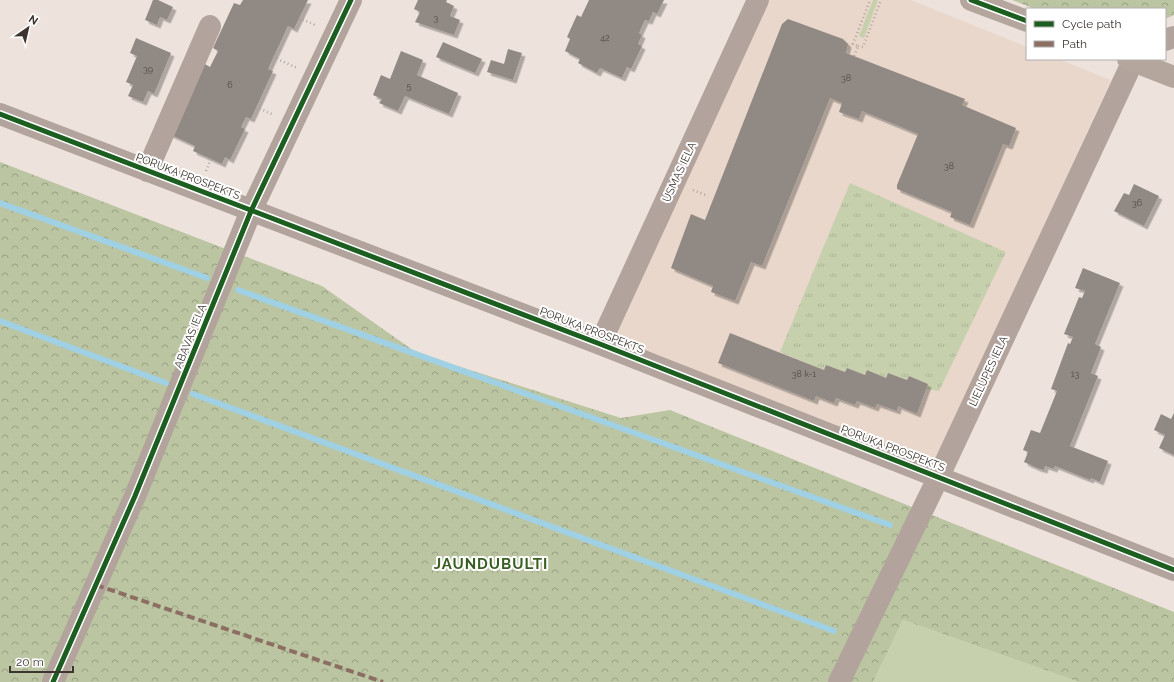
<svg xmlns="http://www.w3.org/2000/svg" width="1174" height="682" font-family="Raleway,sans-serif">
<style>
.built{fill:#e9d7cb}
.green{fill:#c6d0ad}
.forest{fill:url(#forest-crowns)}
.park{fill:url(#park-tufts)}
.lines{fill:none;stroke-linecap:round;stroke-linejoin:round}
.stream{stroke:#a0d0e4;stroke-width:6}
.building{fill:#918984;filter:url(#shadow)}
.path{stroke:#afa49e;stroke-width:2.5;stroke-dasharray:1 3;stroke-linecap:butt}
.minor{stroke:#b2a39c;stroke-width:22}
.major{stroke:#b4a69d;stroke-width:22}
.quiet{stroke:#8d6e63;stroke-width:4;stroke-dasharray:8 4;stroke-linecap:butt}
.cycleway-casing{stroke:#fff;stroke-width:8}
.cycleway{stroke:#1b5e20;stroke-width:5}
.labels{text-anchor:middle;stroke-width:4;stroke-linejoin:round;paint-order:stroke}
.number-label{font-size:9px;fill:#514944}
.street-label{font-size:11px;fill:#3c342f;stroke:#fff}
.district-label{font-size:15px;font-weight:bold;letter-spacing:1px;fill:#395e21;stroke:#fff}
</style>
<defs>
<pattern id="forest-crowns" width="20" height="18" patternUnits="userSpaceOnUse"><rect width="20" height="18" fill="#bbc5a2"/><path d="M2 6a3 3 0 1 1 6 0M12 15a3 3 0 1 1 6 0" fill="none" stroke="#99a184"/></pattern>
<pattern id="park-tufts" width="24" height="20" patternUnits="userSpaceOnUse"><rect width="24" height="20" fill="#c6d0ad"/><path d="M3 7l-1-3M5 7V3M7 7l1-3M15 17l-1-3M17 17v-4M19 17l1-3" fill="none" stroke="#abb395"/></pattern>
<filter id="shadow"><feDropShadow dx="3.5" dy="3.5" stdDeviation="0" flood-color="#0004"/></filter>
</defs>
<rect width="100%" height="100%" fill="#eee3dc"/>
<path class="built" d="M765,0h146l116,47v12h31l53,21 -174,379 -12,5 -305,-123 -3,-22z"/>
<path class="green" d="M873,0h5l-14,38 -5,-2z
M903,620l176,62h-206z"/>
<path class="forest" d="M1012,0h162v15l-9,4v-10h-130z
M0,162l322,124 95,67 204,65 49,-8 504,202v70h-95l-176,-62 -30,62h-873z"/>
<path class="park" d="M850,183l156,69 -67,139 -13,-2 2,-5 -19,-8 -2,4 -19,-7 -2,5 -19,-8 -2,5 -18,-7 -2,4 -19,-7 -2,5 -44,-18z"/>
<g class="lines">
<path class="stream" d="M0,203l207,75
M238,290l652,235
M0,321l166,62
M193,394l641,237"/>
</g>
<path class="building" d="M153,0h5l15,7 -6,13 -7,-3 -3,8 -12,-5z
M243,0h65l-14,29 -6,-3 -20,43 5,2 -22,48 -5,-2 -5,10 4,2 -15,31 -5,-3 -3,7 -29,-13 2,-5 -26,-12 34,-71 7,4 8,-16 -5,-3 21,-45 6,2z
M418,0h29l-1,2 8,4 -4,10 10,4 -6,15 -39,-13 5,-10 -6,-3z
M589,0h75l-7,14 -4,-2 -4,9 -4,-1 -6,13 3,2 -4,9 4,2 -11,23 -4,-2 -5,11 -22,-10 -3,5 -19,-10 2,-4 -15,-8 5,-12 -3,-2 10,-22 4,2z
M788,19l55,20 5,5 -2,9 119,46 -3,6 54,23 -7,18 -6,-2 -33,81 -20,-8 2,-5 -55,-23v-4l21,-51 -56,-23 -3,8 -20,-7 3,-9 -12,-5 -68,168 -11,-4 -16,39 -24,-9 2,-6 -42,-18 20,-54 14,6 77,-196z
M136,38l35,15 -17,41 -6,-3 -5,11 -15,-6 5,-11 -7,-3 11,-26 -7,-3z
M443,42l39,17 -7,14 -39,-16z
M508,49l14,4 -9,27 -26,-8 4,-12 13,4z
M401,51l22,9 -6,15 41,18 -9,21 -44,-18 -7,15 -19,-8 3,-4 -9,-4 8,-20 9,4z
M1134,184l25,12 -15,30 -30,-15 10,-18 5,2z
M1083,268l37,15 -25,61 6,3 -10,26 7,3 -28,70 38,15 -8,21 -9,-4 -1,2 -35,-14 -1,3 -9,-3 -1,4 -7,-2 -13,-6 4,-10 -5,-2 8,-20 9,3 17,-42 -6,-2 17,-46 2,1 3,-7 -9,-3 15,-37 3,1 3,-7 -10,-3z
M730,333l94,37 2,-5 19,7 2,-4 18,7 2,-5 19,8 2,-5 19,7 2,-4 19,8 -11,30 -19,-8 -1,5 -20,-7 -2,4 -18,-7 -2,4 -19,-7 -2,5 -18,-7 -2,5 -96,-38z
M1174,413v42l-15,-7 6,-13 -11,-5 7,-16 10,5z"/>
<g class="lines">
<path class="path" d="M299,18l16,7
M858,46l5,1 18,-47
M854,56l4,-10 -5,-2 17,-44
M273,57l24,11
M256,107l18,8
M206,171l5,-12
M693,190l15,6"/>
<path class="minor" d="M1165,40l9,-3
M0,114l600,230 574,226
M147,171l63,-145
M600,344l158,-344
M53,682l82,-186 116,-285 100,-211
M839,682l100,-206 194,-415 2,-2"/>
<path class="major" d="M971,0l56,21
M1128,59l46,18"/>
<path class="quiet" d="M96,585l287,97"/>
<defs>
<path id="cycleway" d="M971,0l56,21
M0,114l600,230 574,226
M53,682l82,-186 116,-285 100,-211"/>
</defs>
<use href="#cycleway" class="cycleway-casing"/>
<use href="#cycleway" class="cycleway"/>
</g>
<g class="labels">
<g class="number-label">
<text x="436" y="21">3</text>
<text x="605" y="41">42</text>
<text x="148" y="72">39</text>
<text x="846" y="81">38</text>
<text x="230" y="88">6</text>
<text x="409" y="89">5</text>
<text x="949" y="169">38</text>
<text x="1137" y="206">36</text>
<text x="804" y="377">38 k-1</text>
<text x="1075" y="377">13</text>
</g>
<g class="street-label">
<text transform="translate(679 172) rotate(-65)" y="4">USMAS IELA</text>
<text transform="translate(188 176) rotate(21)" y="4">PORUKA PROSPEKTS</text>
<text transform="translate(592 330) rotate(21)" y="4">PORUKA PROSPEKTS</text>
<text transform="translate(190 336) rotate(-68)" y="4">ABAVAS IELA</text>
<text transform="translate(988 371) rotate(-65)" y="4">LIELUPES IELA</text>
<text transform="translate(893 448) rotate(21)" y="4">PORUKA PROSPEKTS</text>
</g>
<g class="district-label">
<text x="491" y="569">JAUNDUBULTI</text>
</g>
</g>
<rect x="1026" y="8" width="140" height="52" fill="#ffffff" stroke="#b1aeac"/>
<rect x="1034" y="21" width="20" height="6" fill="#1b5e20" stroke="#b1aeac"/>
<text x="1062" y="28" font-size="12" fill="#3c342f">Cycle path</text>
<rect x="1034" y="41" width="20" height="6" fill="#8d6e63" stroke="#b1aeac"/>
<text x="1062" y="48" font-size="12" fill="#3c342f">Path</text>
<g transform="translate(28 28) rotate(34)" stroke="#ffffff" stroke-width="3" paint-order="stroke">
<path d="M0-3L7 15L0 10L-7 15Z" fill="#3c342f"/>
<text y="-6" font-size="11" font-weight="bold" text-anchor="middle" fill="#3c342f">N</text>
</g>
<path d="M10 666v6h63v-6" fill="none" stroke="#3c342f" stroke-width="2"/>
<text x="16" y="666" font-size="12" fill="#3c342f" stroke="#ffffff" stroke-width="3" paint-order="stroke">20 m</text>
</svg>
